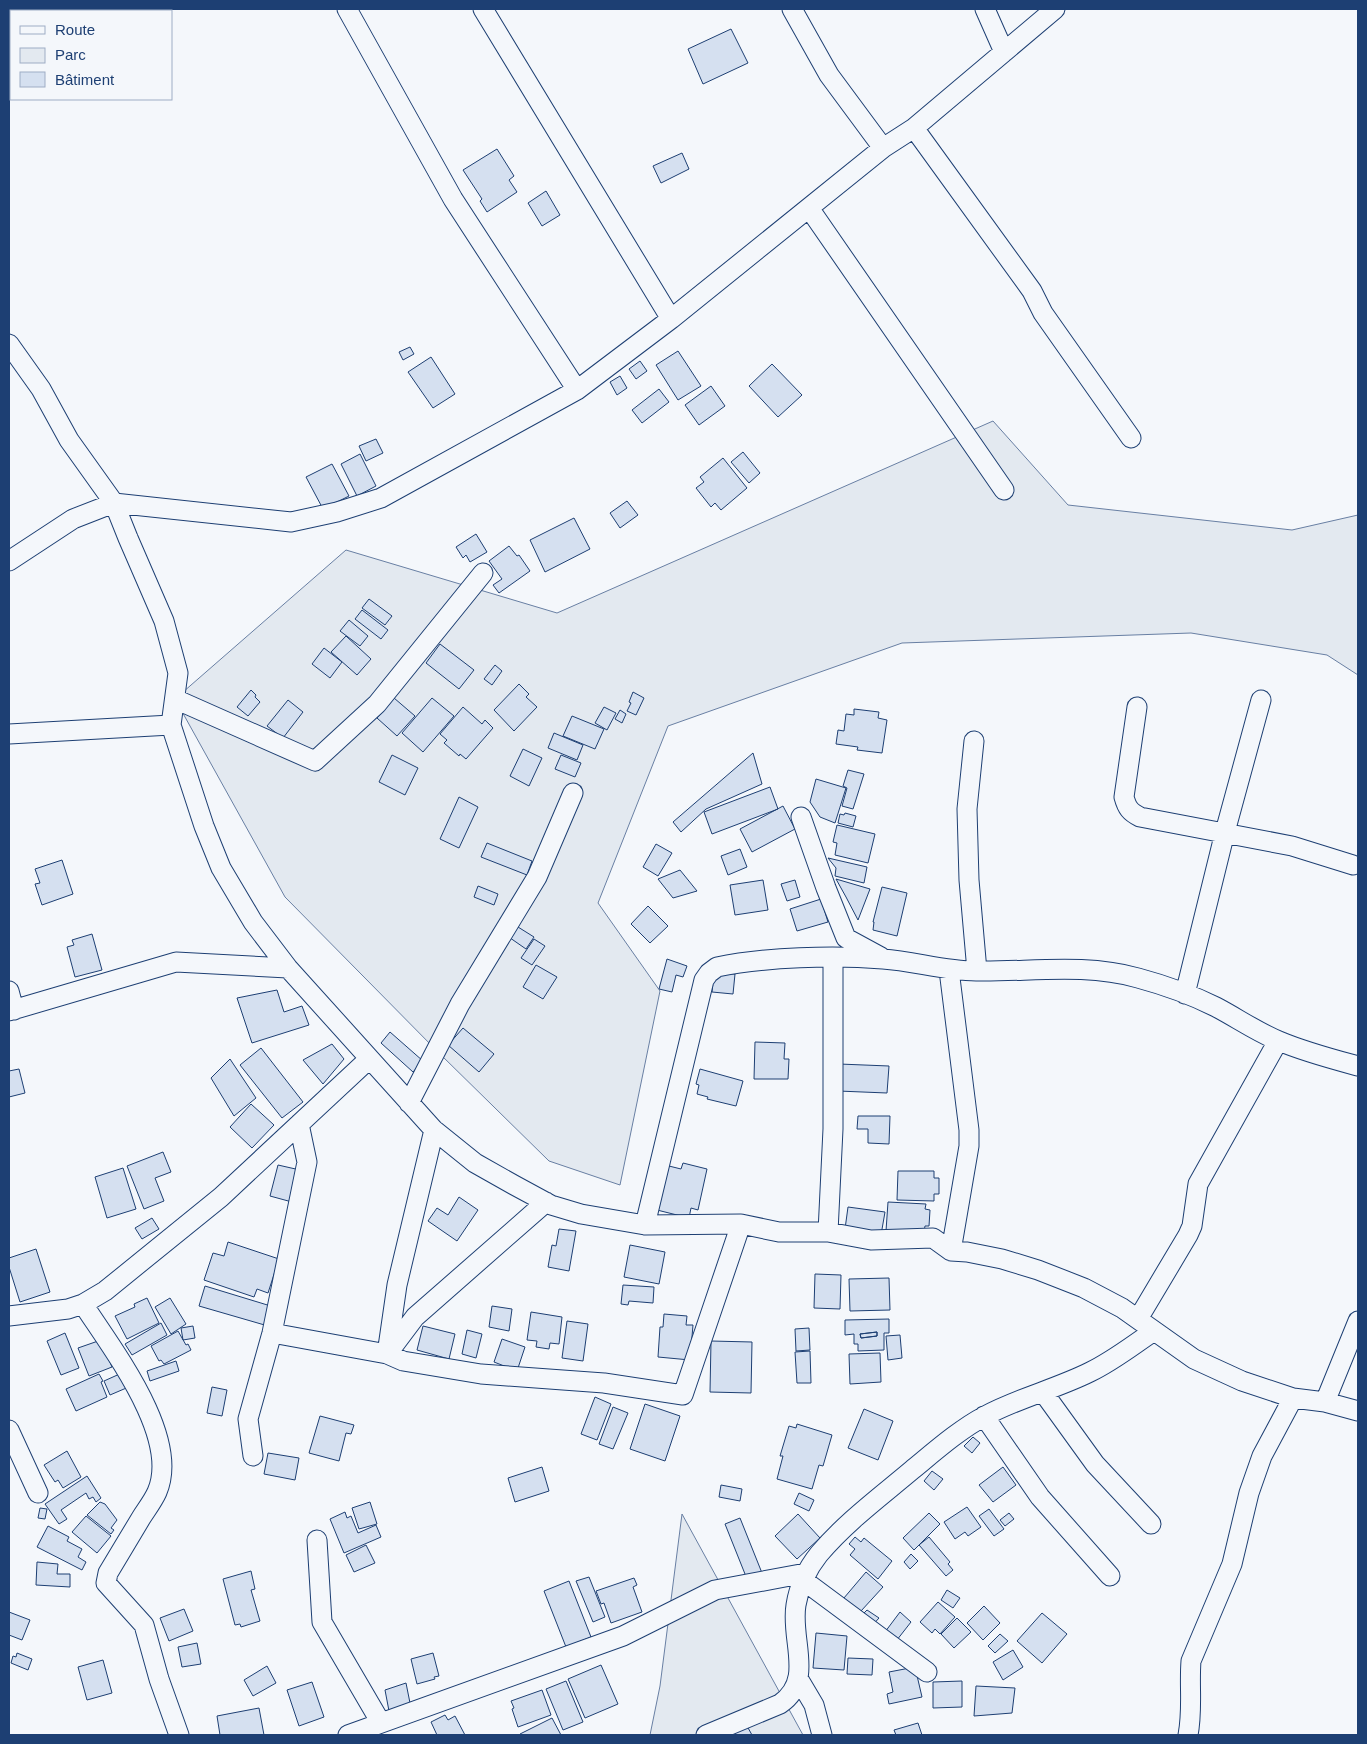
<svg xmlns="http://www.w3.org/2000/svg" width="1367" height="1744" font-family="Helvetica,sans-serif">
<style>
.green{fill:#e3e9f0;stroke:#687fa3}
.building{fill:#d5e0f0;stroke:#1d3f73;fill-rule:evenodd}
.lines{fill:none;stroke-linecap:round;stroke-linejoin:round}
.minor-casing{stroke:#1d3f73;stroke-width:21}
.minor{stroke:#f4f7fb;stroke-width:19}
</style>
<rect width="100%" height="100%" fill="#f4f7fb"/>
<path class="green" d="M993,421l75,84 224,25 66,-15v160l-31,-20 -136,-22 -289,10 -234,83 -70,177 62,88 -40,194 -71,-24 -109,-107 -155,-157 -110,-198 171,-149 211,63z
M682,1514l121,221h-153l10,-49z"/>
<path class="building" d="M731,29l17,34 -45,21 -15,-35z
M497,149l17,27 -5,4 8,12 -30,20 -7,-11 2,-2 -19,-29z
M682,153l7,16 -28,14 -8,-17z
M546,191l14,24 -18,11 -14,-23z
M410,347l4,7 -11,6 -4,-8z
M678,351l23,35 -23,14 -22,-35z
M431,357l24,37 -22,14 -25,-36z
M640,361l7,10 -11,8 -7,-10z
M772,364l30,31 -24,22 -29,-31z
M620,376l7,12 -10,7 -7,-13z
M711,386l14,20 -26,19 -14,-20z
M659,389l10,13 -27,21 -10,-13z
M376,439l7,14 -17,8 -7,-15z
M743,452l17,21 -11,10 -18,-21z
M360,454l16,32 -19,10 -16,-32z
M723,458l24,30 -26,22 -6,-7 -4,4 -15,-19 8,-6 -4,-5z
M332,464l17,32 -26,13 -17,-32z
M627,501l11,14 -18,13 -10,-15z
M574,518l16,31 -45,23 -15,-32z
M476,534l11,18 -17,10 -4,-7 -3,3 -7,-11z
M509,546l8,10 2,-1 11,16 -31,22 -6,-8 9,-6 -13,-18z
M369,599l23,17 -7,9 -23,-17z
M362,610l26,20 -7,9 -26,-20z
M349,620l19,16 -8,10 -20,-15z
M346,636l25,23 -14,16 -26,-23z
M440,644l34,26 -15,19 -33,-26z
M324,648l18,14 -12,16 -18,-14z
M495,665l7,6 -10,14 -8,-6z
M519,684l10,10 -3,3 11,10 -23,24 -20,-21z
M251,690l5,5 -1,2 5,5 -12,14 -11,-9z
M633,692l11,6 -8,17 -9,-4 4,-8 -2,-1z
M394,698l21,18 -18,20 -20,-18z
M432,698l22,18 -31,36 -21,-19z
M288,700l15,12 -20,26 -16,-12z
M463,707l19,17 3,-4 8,8 -27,31 -6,-5 -1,2 -15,-13 3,-3 -7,-6z
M604,707l12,6 -9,17 -12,-7z
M854,709l25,3 -1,6 9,2 -5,33 -25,-3 1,-3 -22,-3 2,-14 6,1 2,-17 8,1z
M620,710l6,4 -4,9 -7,-4z
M572,716l32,13 -9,20 -32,-13z
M554,733l29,12 -6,15 -29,-12z
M523,749l19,9 -13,28 -19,-10z
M753,753l9,31 -56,25 -25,23 -8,-10z
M392,755l26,13 -13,27 -26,-13z
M561,755l20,8 -6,14 -20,-8z
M848,770l16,4 -11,35 -11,-3 5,-18 -4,-2z
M816,779l30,9 -11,35 -15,-6 -10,-15z
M770,787l8,22 -66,25 -8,-22z
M459,797l19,10 -19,41 -19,-9z
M783,806l12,23 -43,23 -12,-23z
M845,813l11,3 -3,11 -15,-4 2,-9 4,1z
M837,825l38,9 -7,29 -33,-8 2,-12 -4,-1z
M487,843l45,18 -5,14 -46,-18z
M656,844l16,9 -14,23 -15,-9z
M740,849l7,18 -19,8 -7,-19z
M828,858l39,9 -3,16 -29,-7 1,-8z
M62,860l11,34 -31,11 -7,-21 5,-1 -5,-14z
M680,870l17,21 -24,7 -15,-19z
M836,879l34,10 -12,31 -12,-23z
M763,880l5,30 -33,5 -5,-30z
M795,880l5,17 -13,4 -6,-17z
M478,886l20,8 -4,11 -20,-8z
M882,887l25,6 -10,43 -24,-6 1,-8h-1z
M821,899l7,23 -31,9 -7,-22z
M648,906l20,20 -18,17 -19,-19z
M510,922l24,15 -8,12 -23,-16z
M92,934l10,36 -27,7 -8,-30 7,-2 -2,-5z
M534,939l11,7 -13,19 -11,-7z
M667,959l20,7 -4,11 -7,-2 -4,17 -13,-3z
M536,965l21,12 -14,22 -20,-12z
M714,972l21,2 -2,20 -21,-2z
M277,990l7,22 18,-6 7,19 -57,18 -15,-45z
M463,1028l31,26 -15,18 -31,-27z
M390,1032l33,29 -10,11 -32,-29z
M755,1042l30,1 -1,16h5l-1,20h-34z
M332,1044l12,15 -21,25 -20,-24z
M261,1048l42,54 -21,16 -42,-53z
M230,1059l26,39 -22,18 -23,-38z
M839,1064l50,2 -2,27 -49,-2z
M19,1069l6,24 -16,4v-26z
M700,1069l43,12 -7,25 -29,-7 1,-2 -11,-3 2,-9 -3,-1z
M251,1104l23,21 -22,23 -22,-21z
M858,1116h32l-1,28 -21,-1v-14h-11z
M163,1152l8,20 -16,6 9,23 -20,8 -17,-43z
M683,1163l24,6 -9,41 -7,-2 -2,10 -32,-8 8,-45 16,4z
M278,1165l22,5 -8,32 -22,-6z
M123,1168l13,41 -29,9 -12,-41z
M898,1171h36v7h5v16h-5v7l-37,-1z
M459,1197l19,13 -21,31 -29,-20 9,-13 11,7z
M888,1202l38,2 -1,5 5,1 -1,16h-4l-1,6 -38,-1z
M848,1207l37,5 -4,23 -36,-6z
M152,1218l7,11 -17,10 -7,-11z
M559,1229l17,2 -7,40 -21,-4 4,-22 4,1z
M228,1242l51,17 -11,34 -11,-4 -3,8 -50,-17 9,-27 11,3z
M630,1245l35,7 -6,32 -35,-7z
M36,1249l14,43 -30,10 -11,-35v-9z
M815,1274l26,1 -1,34 -26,-1z
M889,1278l1,32 -40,1 -1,-32z
M623,1285l31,2 -1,16 -24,-2 -1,4 -7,-1z
M205,1286l69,21 -6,19 -69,-20z
M147,1298l12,25 -32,16 -12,-23 20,-9 -1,-3z
M170,1298l16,26 -15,10 -16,-27z
M492,1306l20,3 -3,22 -20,-4z
M531,1312l31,5 -3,27 -9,-1 -1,6 -13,-2 1,-6 -10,-1z
M664,1314l23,2 -1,9h7l-3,35 -32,-3 2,-30h3z
M889,1319v14h-5v17l-26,1v-7h-4v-10l-9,1v-15zM877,1332v4l-16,2 -1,-4z
M567,1321l21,3 -5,37 -21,-3z
M161,1323l6,12 -35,20 -7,-11z
M193,1326l2,12 -12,2 -2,-12z
M423,1326l32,8 -6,25 -32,-9z
M809,1328l1,22 -14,1 -1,-22z
M467,1330l15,4 -6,24 -14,-4z
M178,1331l8,14 2,-1 3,6 -27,14 -3,-4 -2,1 -8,-15z
M877,1332v4l-16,2 -1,-4z
M65,1333l14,35 -18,7 -14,-34z
M900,1335l2,23 -14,2 -2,-24z
M502,1339l23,8 -8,24 -23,-9z
M101,1340l11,27 -23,9 -11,-28z
M711,1341l41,1 -1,51 -41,-1z
M810,1351l1,32h-14l-2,-31z
M880,1353l1,29 -31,2 -1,-30z
M176,1361l3,10 -29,10 -3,-10z
M124,1372l7,14 -21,9 -6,-14z
M99,1374l4,7 -2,1 6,15 -31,14 -10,-22z
M212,1387l15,3 -5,26 -15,-3z
M595,1397l16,7 -14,36 -16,-6z
M645,1404l35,12 -15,45 -35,-12z
M613,1407l15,6 -15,36 -14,-5z
M864,1409l29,12 -15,39 -30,-12z
M320,1416l34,9 -3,9 -5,-1 -7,28 -30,-8z
M797,1424l35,11 -9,31 -4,-1 -7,24 -35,-10 6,-23h-3l9,-30 7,2z
M973,1437l7,6 -8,10 -8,-7z
M67,1451l14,26 -18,11 -5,-8 -3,2 -11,-17z
M268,1453l31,5 -4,22 -31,-6z
M542,1467l7,24 -34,11 -7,-24z
M1003,1467l13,18 -23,17 -14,-17z
M932,1471l11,8 -9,11 -10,-9z
M87,1476l14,22 -5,4 -3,-5 -4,2 -3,-6 -25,17 6,9 -8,5 -14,-20z
M721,1485l21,4 -2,12 -21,-4z
M799,1493l15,7 -5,11 -15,-7z
M100,1502l5,2 12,16 -6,8 3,2 -3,4 -24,-19z
M370,1502l7,22 -18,5 -7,-21z
M967,1507l14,20 -13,9 -3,-4 -10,7 -11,-17z
M40,1508l7,1 -2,10 -7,-1z
M989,1509l15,20 -10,7 -15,-20z
M345,1512l2,6 4,-2 7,17 18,-8 5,12 -37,16 -14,-34z
M929,1513l11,11 -26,26 -11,-12z
M1009,1513l5,6 -9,7 -5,-6z
M798,1514l22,24 -23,21 -22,-23z
M86,1516l25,20 -14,17 -25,-21z
M740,1518l22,55 -15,6 -22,-55z
M48,1526l21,11 -2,4 15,8 -4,8 8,5 -4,8 -45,-23z
M855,1537l6,5 3,-4 28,23 -14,18 -28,-24 5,-6 -6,-5z
M929,1537l21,25 -2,2 5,6 -7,6 -27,-31z
M366,1545l9,18 -21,9 -8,-17z
M911,1554l7,7 -8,8 -6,-7z
M37,1562l21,2 -1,10h13v13l-34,-2z
M251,1571l4,18 -4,1 9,31 -19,6 -1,-3 -5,1 -12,-46z
M866,1572l17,15 -22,24 3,2 3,-3 12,8 -9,10 -32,-23z
M589,1577l16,40 -12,5 -17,-41z
M634,1578l3,7 -4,2 9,25 -31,11 -7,-20 -3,1 -5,-13z
M569,1581l22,56 -25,10 -22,-56z
M947,1590l13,8 -7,10 -12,-8z
M938,1602l17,15 -15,17 -5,-5 -3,4 -12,-11z
M984,1606l16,17 -17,17 -16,-17z
M184,1609l9,22 -24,10 -9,-23z
M9,1612l21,8 -8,20 -13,-5z
M900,1612l11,10 -18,23 -11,-9z
M1042,1613l25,21 -25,29 -25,-22z
M957,1618l14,14 -17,16 -13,-14z
M816,1633l31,3 -3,34 -31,-2z
M1000,1634l8,7 -13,12 -7,-7z
M197,1643l4,21 -19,3 -4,-20z
M1013,1650l10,17 -20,13 -10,-18z
M17,1653l15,6 -4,11 -17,-7 2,-7 3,1z
M433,1653l6,23 -5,1 1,2 -18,5 -6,-25z
M848,1658l25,1 -1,16 -25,-1z
M103,1660l9,33 -25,7 -9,-33z
M601,1665l17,39 -33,14 -17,-39z
M267,1666l9,17 -23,13 -9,-16z
M915,1667l7,30 -33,7 -2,-10 6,-2 -4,-20z
M566,1681l17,41 -20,8 -17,-41z
M962,1681v26l-29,1v-26z
M312,1682l12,35 -25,9 -12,-36z
M406,1683l4,20 -21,8 -4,-21z
M976,1686l39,2 -3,25 -38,3z
M542,1690l9,25 -33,12 -6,-18 2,-1 -3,-7z
M259,1708l5,27h-44l-3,-19z
M445,1715l3,5 7,-4 10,19h-28l-6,-13z
M552,1718l9,17h-40l-1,-1z
M918,1723l4,12h-26l-2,-5z
M747,1726l5,9h-21z"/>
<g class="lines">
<defs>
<path id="minor" d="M347,9l106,190 124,191
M483,9l188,310
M792,9l37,66 54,73
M985,9l19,43
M914,128l118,163 11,22 88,125
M809,208l195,282
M9,344l32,45 28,51 45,63 14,35 36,83 14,52 -7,52 33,101 17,42 32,54 35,46 146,162 41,33 39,22 37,20 30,9 64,11 96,-1 38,8h49l43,8 62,-2 18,13 16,1 35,7 36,11 46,18 38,20 72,51 48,22 51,17 32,4 33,9
M9,561l64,-42 41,-16 177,19 46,-10 44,-14 196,-108 94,-71 212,-171 31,-20 141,-119
M175,699l140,62 62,-57 106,-131
M1137,707l-13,90c3,11 6,15 16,20l152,29 61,19
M9,734l162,-9
M974,741l-7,68 2,71 8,91
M801,817l25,71 20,50 35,19
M949,970l20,160v16l-18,105
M9,991l5,19
M1185,994l40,-162 36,-132
M9,1011l167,-49 112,6
M409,1103l51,-99 77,-127 36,-84
M645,1225l59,-245 5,-7 8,-6c48,-10 117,-12 166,-8 31,2 61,12 93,12 54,1 109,-8 162,7 26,7 54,17 78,29 21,11 41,25 63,34 26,11 53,18 79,25
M828,1232l5,-103v-171
M83,1304c29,45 98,133 74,188 -4,9 -11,18 -16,26 -11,18 -22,37 -33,55l-2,10 38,42 15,54 20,56
M9,1316l59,-7 15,-5 22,-13 116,-94 148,-138
M1138,1319l50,-84 4,-9 6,-42 80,-143
M272,1333l115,21 16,7 78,13 123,9 79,12 58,-171
M388,1353l27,-36 131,-115
M387,1354l10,-69 37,-155
M1043,1392l52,72 56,60
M1325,1402l33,-81
M984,1416l56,81 70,79
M9,1430l29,63
M253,1456l-5,-37 24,-86 35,-171 -8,-38
M317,1540l5,82 59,101
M803,1580l124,92
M798,1678l16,27 8,30
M348,1735l275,-99 92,-46 91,-17
M706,1735l74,-31c35,-24 10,-64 16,-99 3,-19 11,-36 23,-51 27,-32 61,-57 93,-84 22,-18 48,-41 73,-54 33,-18 71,-27 105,-44 23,-11 43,-27 64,-41
M1188,1735c5,-25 1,-49 3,-74l41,-97 17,-71 13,-37 31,-58"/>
</defs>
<use href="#minor" class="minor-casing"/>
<use href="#minor" class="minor"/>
</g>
<rect width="1367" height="1744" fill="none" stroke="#1d3f73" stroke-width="20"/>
<rect x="10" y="10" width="162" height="90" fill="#f4f7fb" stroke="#9eadc5"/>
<rect x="20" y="26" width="25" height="8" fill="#f4f7fb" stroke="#9eadc5"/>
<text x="55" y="35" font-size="15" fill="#1d3f73">Route</text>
<rect x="20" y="48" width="25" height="15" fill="#e3e9f0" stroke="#9eadc5"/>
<text x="55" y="60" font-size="15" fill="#1d3f73">Parc</text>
<rect x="20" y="72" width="25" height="15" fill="#d5e0f0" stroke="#9eadc5"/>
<text x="55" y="85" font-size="15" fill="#1d3f73">Bâtiment</text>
</svg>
